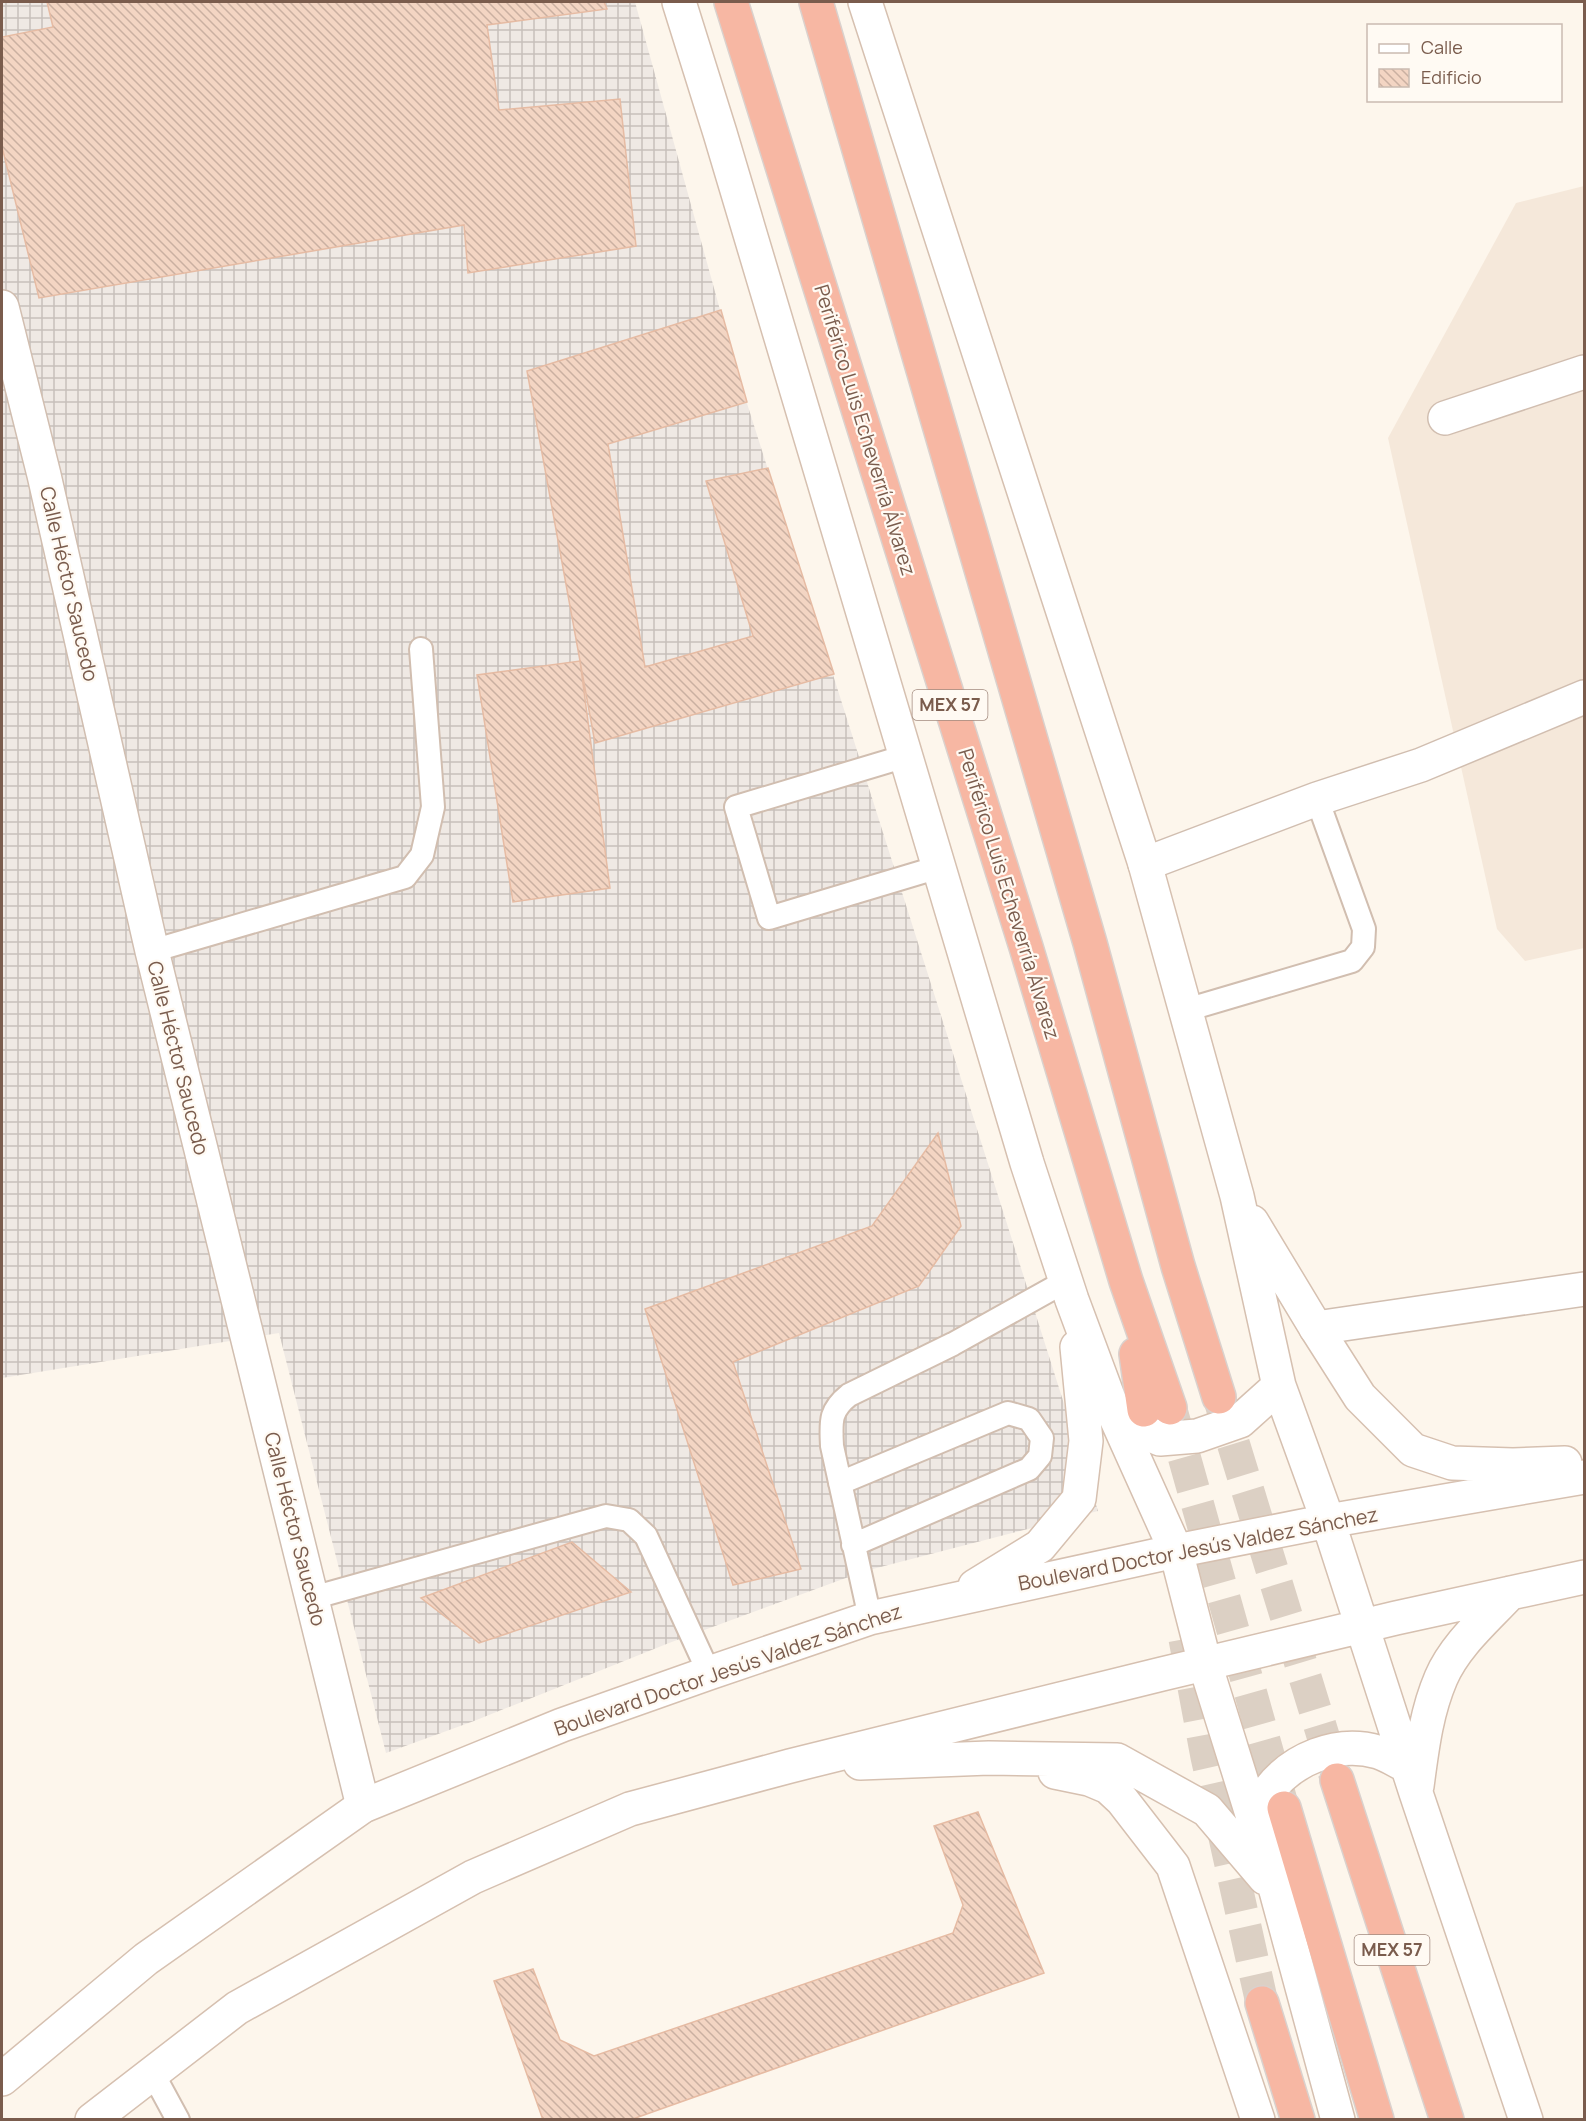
<svg xmlns="http://www.w3.org/2000/svg" width="1586" height="2121" font-family="Manrope,sans-serif">
<style>
.residential{fill:#f5e8da}
.industrial{fill:url(#industrial-grid)}
.building{fill:url(#building-back-hatch);stroke:#e6bba3;stroke-width:1.5}
.lines{fill:none;stroke-linecap:round;stroke-linejoin:round}
.highway-tunnel{stroke:#dcd0c4;stroke-width:33;stroke-dasharray:33 16;stroke-linecap:butt}
.lane-casing{stroke:#d1beb0;stroke-width:26}
.street-casing{stroke:#d1beb0;stroke-width:36}
.secondary-casing{stroke:#d6c0b0;stroke-width:36}
.highway-casing{stroke:#dad1cd;stroke-width:36}
.lane{stroke:#fff;stroke-width:22}
.street{stroke:#fff;stroke-width:33}
.secondary{stroke:#fff;stroke-width:33}
.highway{stroke:#f7b7a3;stroke-width:33}
.labels{text-anchor:middle;stroke-width:4.5;stroke-linejoin:round;paint-order:stroke}
.shield{fill:#fffaf3;stroke:#a28b7f;stroke-width:1.5}
.shield-label{font-size:18px;font-weight:bold;fill:#7a5c4d}
.street-label{font-size:20px;fill:#7a5c4d;stroke:#fffaf3}
</style>
<defs>
<pattern id="industrial-grid" width="8" height="8" patternUnits="userSpaceOnUse" patternTransform="scale(1.5)"><rect width="8" height="8" fill="#efe9e4"/><path d="M0 4h8M4 0v8" fill="none" stroke="#c7c0bb"/></pattern>
<pattern id="building-back-hatch" width="6" height="6" patternUnits="userSpaceOnUse" patternTransform="scale(1.5)"><rect width="6" height="6" fill="#f3d5c3"/><path d="M-1 5l2 2M0 0l6 6M5-1l2 2" fill="none" stroke="#cab0a1"/></pattern>
</defs>
<rect width="100%" height="100%" fill="#fdf6ec"/>
<path class="residential" d="M1584,186v762l-59,13 -28,-32 -109,-491 128,-235z"/>
<path class="industrial" d="M2,2h633l103,373 360,1136 -233,60 -196,72 -195,78 -88,32 -107,-420 -277,45z"/>
<path class="building" d="M47,2h557l3,7 -120,16 12,85 121,-11 16,147 -168,27 -4,-48 -425,73 -37,-151v-110l51,-10z
M721,310l26,92 -139,42 37,223 108,-31 -47,-155 62,-13 66,206 -239,69 -68,-372z
M580,661l30,227 -97,14 -36,-227z
M938,1133l23,93 -42,60 -186,76 68,207 -68,16 -88,-276 227,-83z
M572,1542l59,50 -152,51 -58,-45z
M978,1812l66,161 -414,147h-87l-49,-139 39,-12 27,71 34,16 359,-123 10,-28 -29,-79z"/>
<g class="lines">
<path class="highway-tunnel" d="M1219,1397l117,381
M1171,1410l112,398
M1185,1639l22,118 55,246"/>
<defs>
<path id="lane" d="M906,756l-170,51 33,111 170,-51
M152,951l253,-74 17,-22 11,-48 -12,-158
M1186,1010l166,-49 11,-14 1,-18 -47,-130
M840,1483l168,-70 21,6 13,19 -2,18 -11,13 -176,76
M312,1598l294,-82 23,4 17,16 63,137
M870,1618l-38,-172c-1,-24 -3,-35 17,-51l104,-51 113,-63
M152,2072l26,48"/>
<path id="street" d="M2,307l42,168 108,476 211,855
M1445,418l139,-46
M1145,864l172,-65 104,-34 163,-68
M1316,1328l268,-39"/>
<path id="secondary" d="M679,2l41,131 307,1030 45,137 44,118 60,133 29,113 71,227 62,229
M865,2l280,862 92,332 42,190 49,135 88,272 110,327
M1252,1222l64,106 44,69 53,53 39,13 61,2 52,-2
M1116,1418l44,21 37,-3 43,-15 39,-35
M975,1586l65,-40 39,-47 7,-58 -9,-94
M860,1763l129,-5 128,2 90,50 58,68
M1055,1772l34,7 19,8 14,13 51,66 85,254
M1417,1786c5,-37 9,-73 24,-108 14,-33 45,-59 69,-85
M1254,1823c4,-9 7,-21 13,-30 24,-34 70,-53 111,-41 10,3 20,10 29,14
M2,2079l144,-120 217,-153 199,-81 147,-52 161,-55 306,-67 152,-30 256,-44
M92,2120l145,-112 236,-131 157,-68 160,-43 372,-92 234,-56 188,-41"/>
<path id="highway" d="M731,2l295,945 100,334 44,127
M816,2l274,941 88,323 41,131
M1136,1354l8,56
M1337,1780l110,340
M1284,1808l93,312
M1262,2003l36,117"/>
</defs>
<use href="#lane" class="lane-casing"/>
<use href="#street" class="street-casing"/>
<use href="#secondary" class="secondary-casing"/>
<use href="#highway" class="highway-casing"/>
<use href="#lane" class="lane"/>
<use href="#street" class="street"/>
<use href="#secondary" class="secondary"/>
<use href="#highway" class="highway"/>
</g>
<g class="labels">
<g class="shield">
<rect x="912.5" y="690" width="75" height="30" rx="4.5"/>
<rect x="1354.5" y="1935" width="75" height="30" rx="4.5"/>
</g>
<g class="shield-label">
<text x="950" y="711">MEX 57</text>
<text x="1392" y="1956">MEX 57</text>
</g>
<g class="street-label">
<text transform="translate(865 430) rotate(73)" y="7">Periférico Luis Echeverría Álvarez</text>
<text transform="translate(69 584) rotate(77)" y="7">Calle Héctor Saucedo</text>
<text transform="translate(1009 894) rotate(73)" y="7">Periférico Luis Echeverría Álvarez</text>
<text transform="translate(178 1058) rotate(76)" y="7">Calle Héctor Saucedo</text>
<text transform="translate(295 1529) rotate(76)" y="7">Calle Héctor Saucedo</text>
<text transform="translate(1198 1549) rotate(-11)" y="7">Boulevard Doctor Jesús Valdez Sánchez</text>
<text transform="translate(728 1670) rotate(-19)" y="7">Boulevard Doctor Jesús Valdez Sánchez</text>
</g>
</g>
<rect width="1586" height="2121" fill="none" stroke="#7a5c4d" stroke-width="6"/>
<rect x="1367" y="24" width="195" height="78" fill="#fffaf3" stroke="#cabbb1" stroke-width="1.5"/>
<rect x="1379" y="44" width="30" height="9" fill="#ffffff" stroke="#cabbb1" stroke-width="1.5"/>
<text x="1421" y="54" font-size="18" fill="#7a5c4d">Calle</text>
<rect x="1379" y="69" width="30" height="18" fill="url(#building-back-hatch)" stroke="#cabbb1" stroke-width="1.5"/>
<text x="1421" y="84" font-size="18" fill="#7a5c4d">Edificio</text>
</svg>
